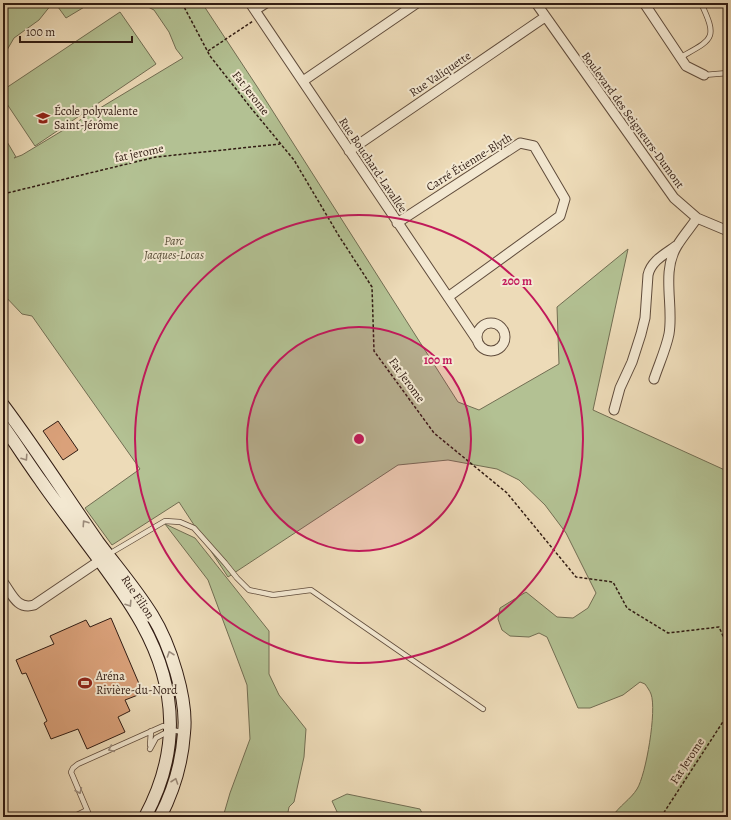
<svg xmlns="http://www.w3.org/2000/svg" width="731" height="820" font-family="Alegreya,serif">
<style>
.green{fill:#b3c193;stroke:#726e53}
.building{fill:#daa17a;stroke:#311c13}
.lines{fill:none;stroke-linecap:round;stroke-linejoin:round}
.lane-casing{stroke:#604c3c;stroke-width:6}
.street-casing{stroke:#604c3c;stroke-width:11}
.secondary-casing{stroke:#311c13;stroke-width:14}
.path{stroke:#311c13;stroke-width:1.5;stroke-dasharray:3 2;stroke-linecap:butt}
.lane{stroke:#f3e8d1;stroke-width:4.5}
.street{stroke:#f3e8d1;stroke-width:9}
.secondary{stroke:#f3e8d1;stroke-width:12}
.oneway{stroke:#9c8c7c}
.ring{fill:none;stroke:#c2185b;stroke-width:2}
.labels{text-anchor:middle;stroke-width:4;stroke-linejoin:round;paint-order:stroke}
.street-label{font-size:12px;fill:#311c13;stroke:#f3e8d1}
.poi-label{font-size:12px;fill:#311c13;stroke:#f3e8d1;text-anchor:start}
.park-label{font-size:12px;font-style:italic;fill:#584e39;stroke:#f3e8d1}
.centre{fill:#c2185b;stroke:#f3e8d1;stroke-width:2}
.ring-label{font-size:12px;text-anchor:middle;font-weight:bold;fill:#c2185b;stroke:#f3e8d1;stroke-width:4;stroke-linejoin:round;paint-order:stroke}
</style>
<rect width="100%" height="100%" fill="#eddbb8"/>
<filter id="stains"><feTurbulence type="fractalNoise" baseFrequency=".005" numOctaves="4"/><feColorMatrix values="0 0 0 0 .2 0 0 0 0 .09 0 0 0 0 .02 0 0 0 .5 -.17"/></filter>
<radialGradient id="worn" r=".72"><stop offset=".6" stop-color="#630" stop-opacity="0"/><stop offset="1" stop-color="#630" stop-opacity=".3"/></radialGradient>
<path class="green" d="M3,3h88l-25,15 -8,-11 -7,-2 -12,15 -25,18 -7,12 -4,2z
M140,3h62l56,85 200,314 21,8 80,-46 -2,-57 71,-58 -35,161 134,61 1,-6v352h-116c7,-11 19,-18 25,-28 9,-14 20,-79 14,-95 -1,-3 -4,-7 -6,-10l-5,-2 -17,13 -33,13h-12l-31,-71 -8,-4 -10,4 -19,-1 -8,-6 -4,-11 2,-11 26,-16 31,25 16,1 15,-10 8,-15 -30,-60 -21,-28 -26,-25 -22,-11 -49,-9 -50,5 -170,112 -49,-75 -67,43 -27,-37 55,-39 -108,-153 -10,-2 -19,-20v-159l13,22 -2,1 8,-3 161,-97 -7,-9 -7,-17 -15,-22z
M120,12l36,52 -121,82 -32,-48v-8z
M165,524l30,14 74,93v43l10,21 27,34 -2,28 -10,45 -5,5 -2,10h-64l7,-24 20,-54 -3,-54 -39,-105z
M347,794l73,15 4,8h-81l-5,-3 -6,-13z"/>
<path class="building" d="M58,421l20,29 -15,10 -20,-29z
M111,618l32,75 -18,7 5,11 -12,6 7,15 -38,17 -9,-20 -27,10 -7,-16 3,-2 -21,-48 -4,1 -6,-14 38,-16 -4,-8 36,-16 4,7z"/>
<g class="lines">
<defs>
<path id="lane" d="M681,57c32,-18 37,-18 20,-54
M704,75l24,-2
M109,554l56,-33 15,1 14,6 31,35 12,15 12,12 24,5 38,-5 172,119
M150,745l1,-14
M150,749l6,-11 13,-7
M73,817l14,-7
M90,817l-19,-45 2,-4 5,-4 85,-38 8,4 12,2"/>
<path id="street" d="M250,3l227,337
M536,3l138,195 23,20 31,13
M644,3l42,63 18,9
M255,10l11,-7
M303,81l114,-78
M349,151l196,-134
M397,223l123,-80 14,3 31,53 -5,17 -112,81
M477 337a14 14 0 1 1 28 0a14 14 0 1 1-28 0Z
M654,379c5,-15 12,-30 15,-45 5,-28 -8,-62 8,-88 6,-10 14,-19 20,-28
M614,410l6,-22 12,-26 9,-28 4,-16 3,-43c3,-14 17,-21 28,-29
M3,582c9,12 14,28 31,23l71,-48"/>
<path id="secondary" d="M3,405c33,44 63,91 95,137 18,24 38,47 54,73 18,29 36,84 32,118 -2,30 -10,57 -24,84
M3,426c13,18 25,37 38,55 11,16 24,33 36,49 22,30 47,61 65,94 36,65 38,128 3,193"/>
</defs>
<use href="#lane" class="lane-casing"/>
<use href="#street" class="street-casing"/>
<use href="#secondary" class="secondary-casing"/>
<path class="path" d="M182,3l28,53 41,52 43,52 45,76 33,51 2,64 60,82 73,60 69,84 37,5 14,26 41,25 51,-6 9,20
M208,51l45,-30
M3,194l153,-37 124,-13
M661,817l67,-103"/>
<use href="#lane" class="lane"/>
<use href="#street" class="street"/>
<use href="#secondary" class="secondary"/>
</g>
<defs><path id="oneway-chevron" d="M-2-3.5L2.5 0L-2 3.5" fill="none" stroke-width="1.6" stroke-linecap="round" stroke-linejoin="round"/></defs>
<g class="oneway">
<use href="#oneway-chevron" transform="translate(25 458) rotate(56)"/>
<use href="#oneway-chevron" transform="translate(85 523) rotate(-124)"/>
<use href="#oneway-chevron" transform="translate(129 604) rotate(57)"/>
<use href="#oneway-chevron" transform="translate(170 654) rotate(-109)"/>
<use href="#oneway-chevron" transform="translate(111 749) rotate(156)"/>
<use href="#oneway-chevron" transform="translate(175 781) rotate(-71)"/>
<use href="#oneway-chevron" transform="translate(79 791) rotate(67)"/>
</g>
<circle cx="359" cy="439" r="112" fill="#c2185b" fill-opacity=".12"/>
<g class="ring">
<circle cx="359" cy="439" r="112"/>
<circle cx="359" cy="439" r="224"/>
</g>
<defs>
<symbol id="school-bare" viewBox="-9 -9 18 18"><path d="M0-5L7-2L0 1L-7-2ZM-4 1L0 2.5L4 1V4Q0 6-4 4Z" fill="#8f2418" stroke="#f3e8d1" stroke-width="2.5" paint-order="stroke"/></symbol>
<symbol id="stadium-bare" viewBox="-9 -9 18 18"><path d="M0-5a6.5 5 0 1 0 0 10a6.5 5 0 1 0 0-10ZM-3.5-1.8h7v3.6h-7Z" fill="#8f2418" stroke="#f3e8d1" stroke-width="2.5" paint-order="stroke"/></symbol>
</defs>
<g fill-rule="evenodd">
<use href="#school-bare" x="33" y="108" width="20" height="20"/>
<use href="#stadium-bare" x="75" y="673" width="20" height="20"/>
</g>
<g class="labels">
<g class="street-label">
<text transform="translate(440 74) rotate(-34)" y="4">Rue Valiquette</text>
<text transform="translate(251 93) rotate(52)" y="4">Fat Jerome</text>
<text transform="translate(633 120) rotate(54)" y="4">Boulevard des Seigneurs-Dumont</text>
<text transform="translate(139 153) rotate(-12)" y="4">fat jerome</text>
<text transform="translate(469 162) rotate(-32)" y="4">Carré Étienne-Blyth</text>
<text transform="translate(373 165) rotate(56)" y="4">Rue Bouchard-Lavallée</text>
<text transform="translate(407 380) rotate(54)" y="4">Fat Jerome</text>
<text transform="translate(138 597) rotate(56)" y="4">Rue Filion</text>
<text transform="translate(687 761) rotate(-57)" y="4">Fat Jerome</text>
</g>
<g class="poi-label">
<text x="54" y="115">École polyvalente<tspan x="54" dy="14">Saint-Jérôme</tspan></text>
<text x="96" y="680">Aréna<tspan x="96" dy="14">Rivière-du-Nord</tspan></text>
</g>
<g class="park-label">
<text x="174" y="245">Parc<tspan x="174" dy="14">Jacques-Locas</tspan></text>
</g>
</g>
<circle cx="359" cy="439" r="6" class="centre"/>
<g class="ring-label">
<text x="517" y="285">200 m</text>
<text x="438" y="364">100 m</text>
</g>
<rect width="731" height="820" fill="none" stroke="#eddbb8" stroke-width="16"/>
<rect x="4" y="4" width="723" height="812" fill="none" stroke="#311c13" stroke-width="2"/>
<rect x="8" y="8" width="715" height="804" fill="none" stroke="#311c13"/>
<path d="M20 36v6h112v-6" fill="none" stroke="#311c13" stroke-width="2"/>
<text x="26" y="36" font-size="12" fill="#311c13" stroke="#f3e8d1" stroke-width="3" paint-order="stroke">100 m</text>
<rect width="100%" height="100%" filter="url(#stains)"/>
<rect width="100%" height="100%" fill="url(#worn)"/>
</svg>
